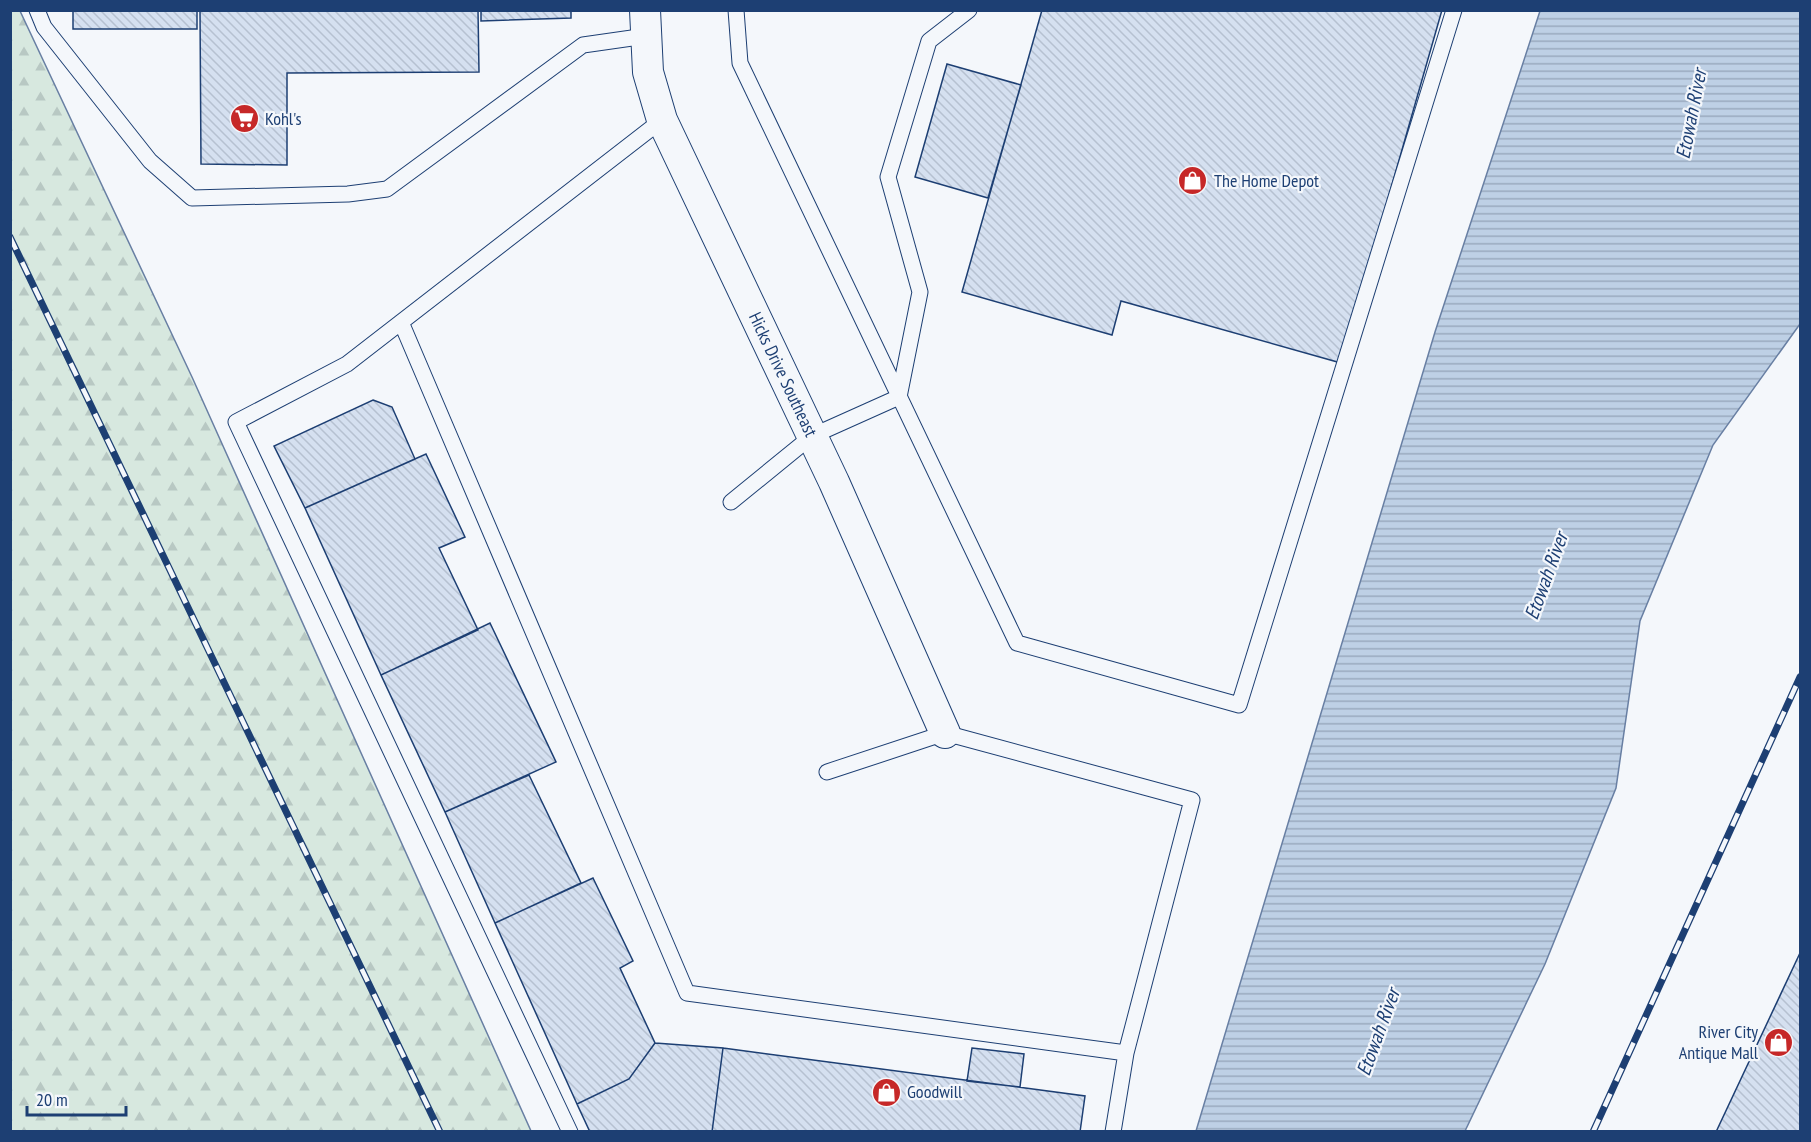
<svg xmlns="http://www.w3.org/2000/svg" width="1811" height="1142" font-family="'PT Sans Narrow',sans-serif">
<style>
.forest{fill:url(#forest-firs);stroke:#687fa3;stroke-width:1.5}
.water{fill:url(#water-rules);stroke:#687fa3;stroke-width:1.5}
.building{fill:url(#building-back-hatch);stroke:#1d3f73;stroke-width:1.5}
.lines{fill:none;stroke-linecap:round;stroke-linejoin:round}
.lane-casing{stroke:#1d3f73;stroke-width:17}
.street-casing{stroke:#1d3f73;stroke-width:32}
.lane{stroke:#f4f7fb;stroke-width:15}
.street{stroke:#f4f7fb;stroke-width:30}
.rail-casing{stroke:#1d3f73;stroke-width:7}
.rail{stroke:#f4f7fb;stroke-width:4.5;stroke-dasharray:14;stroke-linecap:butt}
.labels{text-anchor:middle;stroke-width:4.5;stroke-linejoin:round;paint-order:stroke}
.poi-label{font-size:18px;fill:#1d3f73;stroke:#f4f7fb;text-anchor:start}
.street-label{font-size:18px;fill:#1d3f73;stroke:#f4f7fb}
.water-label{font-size:20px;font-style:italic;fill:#1d3f73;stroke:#f4f7fb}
</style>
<defs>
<pattern id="forest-firs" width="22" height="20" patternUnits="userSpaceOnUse" patternTransform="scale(1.5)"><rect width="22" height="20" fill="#d7e8df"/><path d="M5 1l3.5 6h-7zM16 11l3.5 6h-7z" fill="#b8c8c3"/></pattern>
<pattern id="water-rules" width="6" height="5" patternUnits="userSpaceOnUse" patternTransform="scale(1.5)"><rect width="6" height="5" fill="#bed0e5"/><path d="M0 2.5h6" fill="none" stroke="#9aaabe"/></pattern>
<pattern id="building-back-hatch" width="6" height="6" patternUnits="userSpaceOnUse" patternTransform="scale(1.5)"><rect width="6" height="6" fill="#d5e0f0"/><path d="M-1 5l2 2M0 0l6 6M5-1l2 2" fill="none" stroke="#b6c1d1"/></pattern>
</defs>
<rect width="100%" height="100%" fill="#f4f7fb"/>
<path class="forest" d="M10,11h10l172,366 339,754h-520z"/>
<path class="water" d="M1540,11h260v313l-87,121 -73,176 -24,167 -71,176 -80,167h-269l239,-799z"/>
<path class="building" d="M73,10h124v19h-124z
M200,10h278l1,62 -192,1v92l-86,-1z
M481,10h90v8l-90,3z
M1042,10h400l-101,353 -220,-62 -9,34 -150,-43z
M947,64l74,21 -33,113 -73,-21z
M373,400l19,7 23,52 -110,49 -31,-62z
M426,454l39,83 -26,11 39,82 -97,45 -76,-167z
M490,623l66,139 -111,50 -64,-137z
M529,775l52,108 -86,40 -50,-111z
M593,878l40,83 -13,7 35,75 -26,36 -52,25 -82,-181z
M1800,953v179h-84z
M655,1043l68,5 -11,84h-122l-13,-28 52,-25z
M723,1048l362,48 -5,36h-368z
M972,1048l52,6 -4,33 -53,-6z"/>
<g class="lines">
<defs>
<path id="lane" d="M37,10l7,17 106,134 42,37 156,-4 39,-5 196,-144 63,-9
M736,10l4,53 277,580 222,62 215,-695
M401,322l286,671 439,60
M731,502l81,-66 87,-39 21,-105 -32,-115 41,-136 40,-31
M827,772l118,-39 247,67 -66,253 -13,79
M570,1132l-334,-710 111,-58 315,-244"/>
<g id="street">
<path id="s1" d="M645,10l3,62 14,48 172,362 111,251"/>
</g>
</defs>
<use href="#lane" class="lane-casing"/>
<use href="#street" class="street-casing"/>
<use href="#lane" class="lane"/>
<use href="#street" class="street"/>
<defs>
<path id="rail" d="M10,237l430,895
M1593,1132l207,-455"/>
</defs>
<use href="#rail" class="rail-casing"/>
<use href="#rail" class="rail"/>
</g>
<defs>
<symbol id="supermarket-disc" viewBox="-11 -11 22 22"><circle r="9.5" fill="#c62828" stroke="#f4f7fb"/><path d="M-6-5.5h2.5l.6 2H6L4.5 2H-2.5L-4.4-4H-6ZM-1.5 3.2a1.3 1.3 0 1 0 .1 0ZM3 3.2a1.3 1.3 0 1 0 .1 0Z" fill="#fff"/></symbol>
<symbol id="shop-disc" viewBox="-11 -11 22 22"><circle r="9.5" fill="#c62828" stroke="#f4f7fb"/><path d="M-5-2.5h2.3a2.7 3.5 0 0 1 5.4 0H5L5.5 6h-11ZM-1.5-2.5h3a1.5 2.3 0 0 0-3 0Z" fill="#fff"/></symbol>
</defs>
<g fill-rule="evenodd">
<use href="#supermarket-disc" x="228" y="102" width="33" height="33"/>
<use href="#shop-disc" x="1176" y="164" width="33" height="33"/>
<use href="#shop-disc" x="1762" y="1026" width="33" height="33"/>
<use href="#shop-disc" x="870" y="1076" width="33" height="33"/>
</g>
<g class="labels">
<g class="poi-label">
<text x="265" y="125">Kohl's</text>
<text x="1214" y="187">The Home Depot</text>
<text x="1758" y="1038" text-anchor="end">River City<tspan x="1758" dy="21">Antique Mall</tspan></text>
<text x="907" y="1098">Goodwill</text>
</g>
<g class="street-label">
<text dy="6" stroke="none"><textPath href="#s1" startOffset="394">Hicks Drive Southeast</textPath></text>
</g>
<g class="water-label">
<text transform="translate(1691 114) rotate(-79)" y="7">Etowah River</text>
<text transform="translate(1546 576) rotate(-70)" y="7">Etowah River</text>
<text transform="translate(1378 1032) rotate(-70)" y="7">Etowah River</text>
</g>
</g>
<rect width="1811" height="1142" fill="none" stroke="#1d3f73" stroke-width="24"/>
<path d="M27 1106v9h99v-9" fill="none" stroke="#1d3f73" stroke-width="3"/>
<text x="36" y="1106" font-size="18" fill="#1d3f73" stroke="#f4f7fb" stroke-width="4.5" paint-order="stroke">20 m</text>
</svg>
